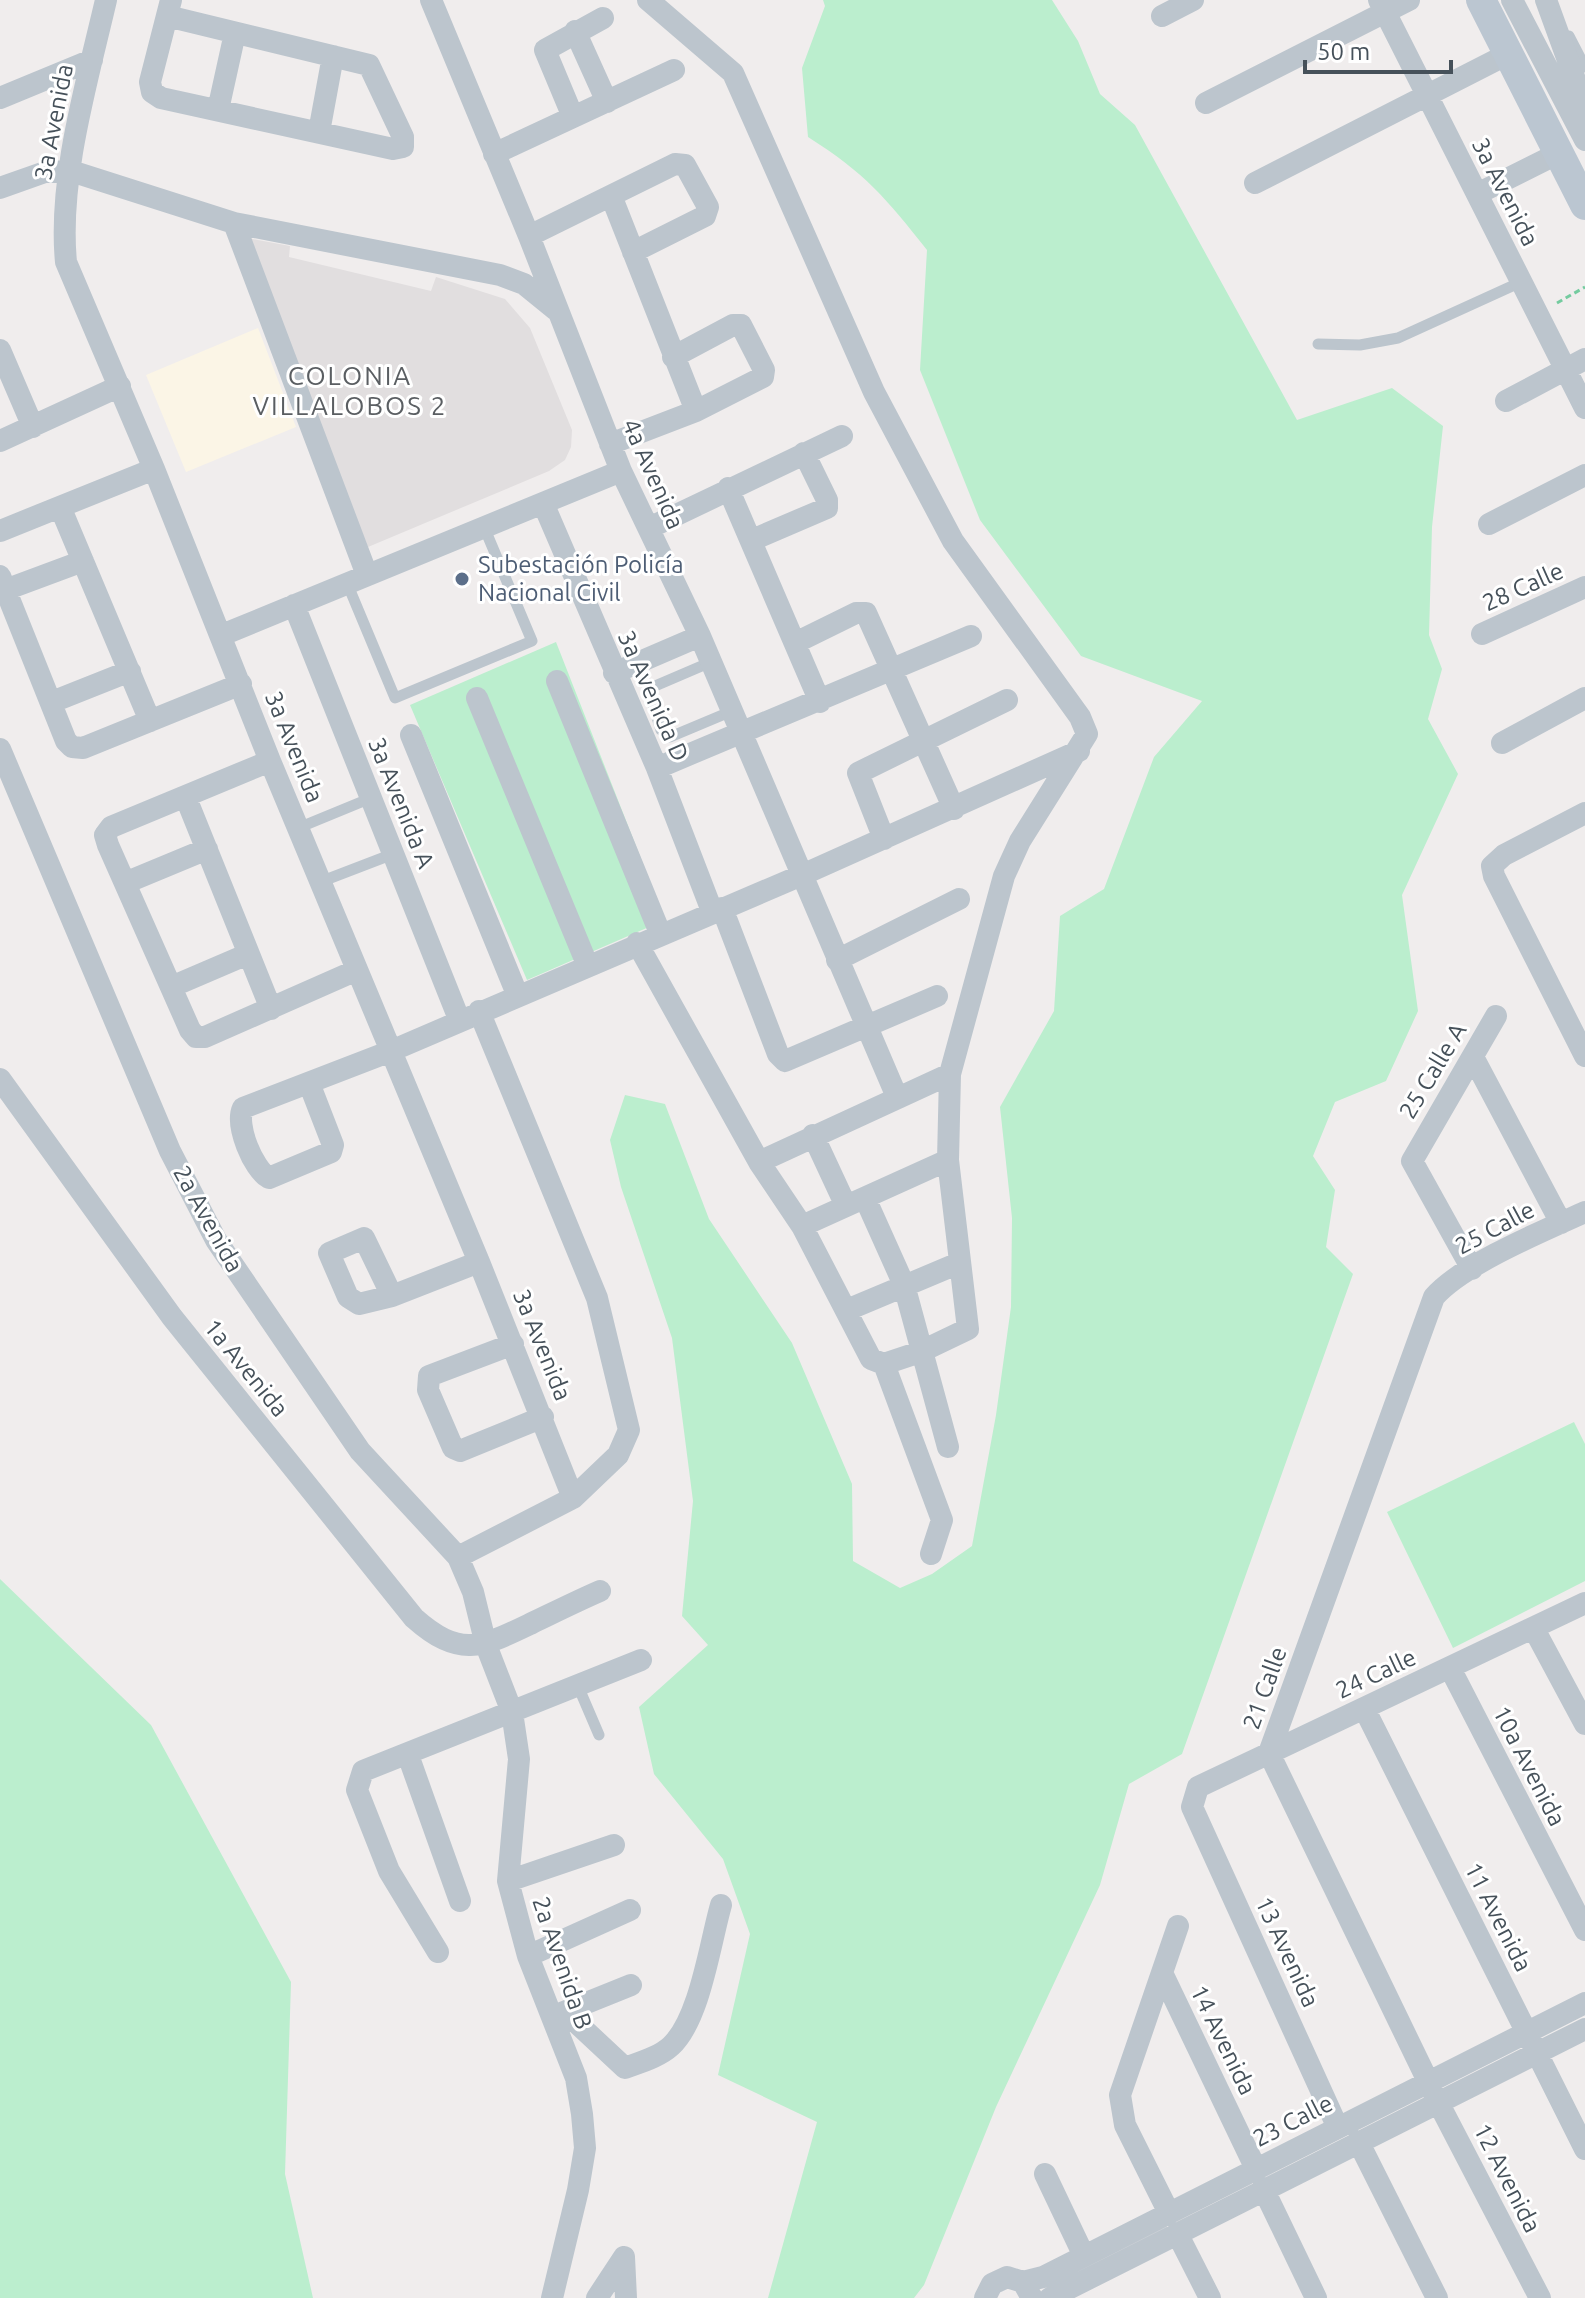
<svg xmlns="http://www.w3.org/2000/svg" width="1585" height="2298" font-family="Ubuntu,sans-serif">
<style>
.commercial{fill:#fbf5e6}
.education{fill:#e1dedf}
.green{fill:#bbeece}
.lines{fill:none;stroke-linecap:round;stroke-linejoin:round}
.path{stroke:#74cb9f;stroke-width:3;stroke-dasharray:6 4;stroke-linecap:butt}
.lane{stroke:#bcc5cd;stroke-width:11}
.street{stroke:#bcc5cd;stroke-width:22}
.secondary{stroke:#bbc6d1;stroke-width:30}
.service-dot{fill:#5c6f8a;stroke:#fff;stroke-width:3}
.labels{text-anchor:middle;stroke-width:6;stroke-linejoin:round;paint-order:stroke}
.street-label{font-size:24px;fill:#46515a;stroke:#fff}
.service-label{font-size:24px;fill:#4e5e75;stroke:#fff;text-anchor:start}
.neighbourhood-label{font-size:26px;letter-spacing:2px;fill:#5a5e62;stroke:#fff}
</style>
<rect width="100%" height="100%" fill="#f0eded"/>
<path class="commercial" d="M258,328l38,99 -110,45 -40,-97z"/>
<path class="education" d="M242,237l48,9 -1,11 142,34 5,-14 69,22 25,29 42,102 -1,17 -6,13 -16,11 -181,76z"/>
<path class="green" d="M823,0h229l26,41 22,53 35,31 162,295 95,-32 51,38 -11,101 -3,108 13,34 -14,50 30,55 -56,121 16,116 -32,70 -51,21 -22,54 22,34 -9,57 27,27 -171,480 -53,30 -29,101 -104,222 -72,178 -10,13h-146l49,-176 -99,-47 32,-141 -27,-75 -69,-85 -15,-67 69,-62 -26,-29 11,-115 -21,-163 -51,-151 -11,-47 15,-45 40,9 44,115 83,124 60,141 1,77 47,27 32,-14 40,-28 24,-131 15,-108 1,-89 -12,-111 54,-96 6,-95 44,-27 50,-132 48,-56 -121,-45 -101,-136 -60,-150 7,-120c-41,-52 -62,-77 -119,-113l-6,-69 23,-62z
M556,642l109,278 -138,60 -117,-275z
M1574,1422l11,22v137l-132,67 -66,-136z
M0,1579l151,146 140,257 -6,192 28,124h-313z"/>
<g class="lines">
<path class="path" d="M1557,303l28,-16"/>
<path class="lane" d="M1569,36l16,31
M1318,344l42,1 38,-7 123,-56
M347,583l48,115 137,-57 -48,-114
M711,662l-63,27 13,41 9,7 62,-26
M298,828l73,-30
M320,882l73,-28
M578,1686l21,49"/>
<path class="street" d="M106,0c-19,82 -48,179 -40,262l88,207 116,292 209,501 94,236
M431,0l98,236 92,235 79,165 197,461
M648,0l85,73 141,319 79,149 127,176 7,17 -67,107 -16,35 -54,198 -2,86 20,169 -48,23 -36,12
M1379,0l206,408
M1512,0l73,140
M1546,0l39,107
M167,16l202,49 34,72v10l-10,2 -232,-51 -9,-6 -2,-10 21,-82
M1162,16l31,-16
M575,31l32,71
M0,98l92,-38
M1206,103l203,-103
M218,110l17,-77
M573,117l-28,-67 58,-32
M319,132l14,-76
M494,154l180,-84
M1255,183l253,-129
M0,188l45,-16 26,-1 163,52 266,52 24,9 32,26
M1477,194l82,-41
M612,198l84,213
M234,223l133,352
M529,236l146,-72 10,1 23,42 -3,9 -72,36
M0,350l33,77
M1506,401l79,-42
M0,441l120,-55
M610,444l86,-33 67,-34 1,-7 -23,-45h-8l-60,32
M728,488l92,214
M543,503l114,265 55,143
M61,509l89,212
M1489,524l96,-49
M649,528l193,-92
M0,531l154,-62
M752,540l75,-32v-8l-23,-47
M0,576l66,165 6,6 11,1 158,-64
M5,590l78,-29
M294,605l165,414
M1482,634l103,-47
M222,635l399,-164
M795,643l61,-30h10l88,196
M614,673l86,-37
M557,681l103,252
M477,698l110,266
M52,702l78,-31
M411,735l106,259
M1502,743l83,-45
M0,749l170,402 46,89 144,211 98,106 15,35 13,53 26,67 7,47 -11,122 20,75 48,122 6,36 3,34 -7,42 -26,108
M270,761l-159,66 -6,8 3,10 82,185 6,7h9l152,-67
M657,768l314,-132
M186,798l85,211
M1585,813l-81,42 -12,11 2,10 91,180
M884,839l-26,-66 149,-73
M125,883l82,-34
M722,908l56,146 7,7 152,-65
M637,943l122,219 43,64 69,133 13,5 58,156 -11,34
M837,960l122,-61
M171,987l77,-33
M1473,1057l88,166
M0,1079l172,238 242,301c46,41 68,29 118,5 23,-11 45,-22 68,-32
M309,1083l24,62 -2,7 -62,26c-16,-9 -34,-53 -26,-70l148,-57 411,-176 277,-124
M813,1135l33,71
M759,1162l191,-88
M865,1198l39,87 44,162
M802,1226l146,-66
M1472,1269l-60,-108 84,-145
M392,1296l-28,-58 -35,15 19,44 11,7 33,-8 87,-34
M847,1310l112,-47
M513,1344l-84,32 -1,14 25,58 7,3 83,-34
M458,1557l115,-59 45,-43 11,-25 -32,-132 -118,-287
M1534,1629l51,95
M1450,1668l135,262
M1364,1708l221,441
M408,1755l52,146
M508,1881l106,-36
M438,1952l-49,-81 -32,-81 6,-19 278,-111
M528,1956l102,-46
M1164,1977l92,192
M565,2012l60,56c16,-6 34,-11 46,-22 29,-27 39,-103 50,-141
M554,2016l77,-31
M1338,2128l-146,-321 6,-20 387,-184
M1358,2141l79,157
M1045,2174l39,82
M1263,2188l53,110
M1168,2211l-43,-86 -5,-30 58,-169
M1177,2233l33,65
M624,2257l2,41
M1023,2282l20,-5 542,-274
M597,2298l27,-41
M985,2298l7,-14 15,-7 16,5 9,16
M1050,2298l535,-269
M1540,2298l-102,-196 -169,-349 165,-456c29,-33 109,-66 151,-85"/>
<path class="secondary" d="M1481,0l104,205"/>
</g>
<circle class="service-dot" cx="462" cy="579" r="8"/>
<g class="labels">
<g class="street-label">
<text transform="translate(54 122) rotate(-79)" y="8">3a Avenida</text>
<text transform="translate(1505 192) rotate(63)" y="8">3a Avenida</text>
<text transform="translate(653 474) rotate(66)" y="8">4a Avenida</text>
<text transform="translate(1523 587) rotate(-24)" y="8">28 Calle</text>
<text transform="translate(653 696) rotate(66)" y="8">3a Avenida D</text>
<text transform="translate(294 747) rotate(68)" y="8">3a Avenida</text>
<text transform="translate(401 803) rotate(68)" y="8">3a Avenida A</text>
<text transform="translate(1433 1071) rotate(-59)" y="8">25 Calle A</text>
<text transform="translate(208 1219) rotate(61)" y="8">2a Avenida</text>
<text transform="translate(1495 1228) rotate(-28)" y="8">25 Calle</text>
<text transform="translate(542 1345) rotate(68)" y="8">3a Avenida</text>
<text transform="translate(246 1368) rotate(51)" y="8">1a Avenida</text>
<text transform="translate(1376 1674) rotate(-25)" y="8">24 Calle</text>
<text transform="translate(1265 1688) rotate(-70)" y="8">21 Calle</text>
<text transform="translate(1529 1766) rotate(63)" y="8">10a Avenida</text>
<text transform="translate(1498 1917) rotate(63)" y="8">11 Avenida</text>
<text transform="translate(1287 1952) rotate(65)" y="8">13 Avenida</text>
<text transform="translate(562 1963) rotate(71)" y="8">2a Avenida B</text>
<text transform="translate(1223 2040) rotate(64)" y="8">14 Avenida</text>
<text transform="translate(1293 2121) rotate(-27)" y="8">23 Calle</text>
<text transform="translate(1507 2178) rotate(63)" y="8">12 Avenida</text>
</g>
<g class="service-label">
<text x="478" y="573">Subestación Policía<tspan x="478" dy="28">Nacional Civil</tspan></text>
</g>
<g class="neighbourhood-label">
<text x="350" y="385">COLONIA<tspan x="350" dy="30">VILLALOBOS 2</tspan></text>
</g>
</g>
<path d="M1305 60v12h146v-12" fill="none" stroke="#46515a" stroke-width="4"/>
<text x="1317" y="60" font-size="24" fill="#46515a" stroke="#ffffff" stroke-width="6" paint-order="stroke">50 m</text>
</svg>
